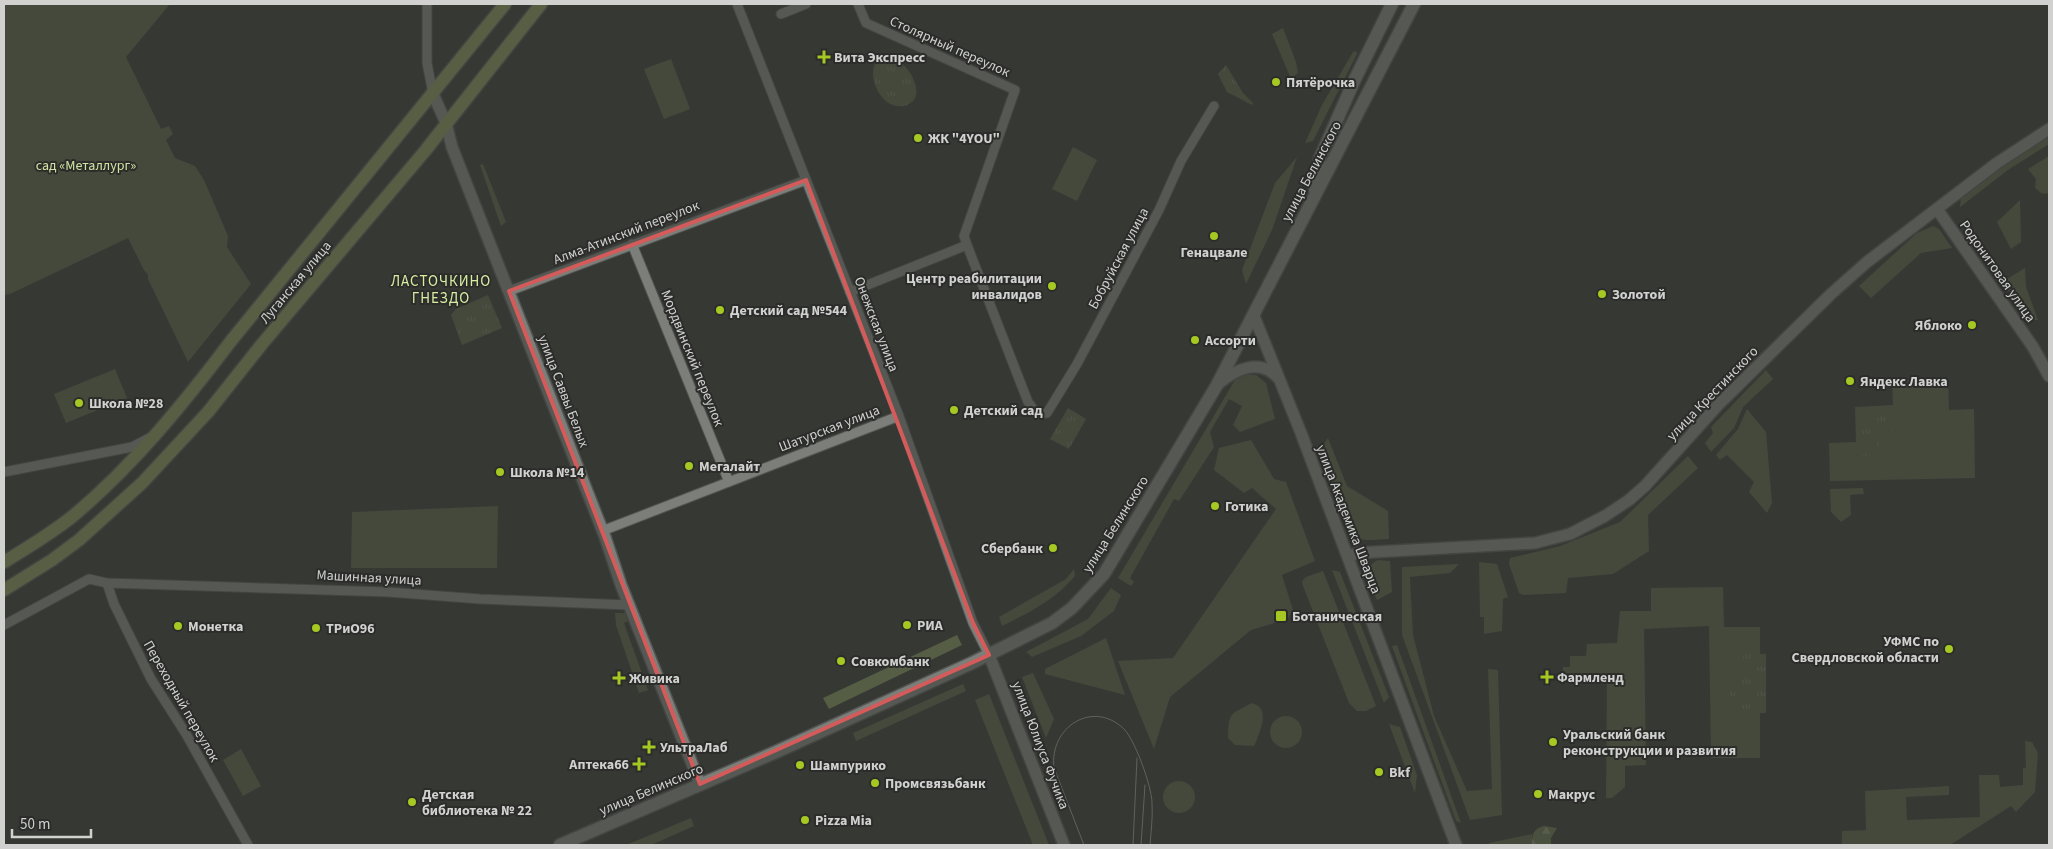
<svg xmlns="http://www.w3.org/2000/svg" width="2053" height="849" font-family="'Source Sans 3',sans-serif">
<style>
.green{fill:#555d44}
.forest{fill:url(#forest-firs)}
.park{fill:url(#park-tufts)}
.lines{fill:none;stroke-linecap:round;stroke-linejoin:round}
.minor-casing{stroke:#545552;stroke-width:11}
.tertiary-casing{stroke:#545552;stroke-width:14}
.secondary-casing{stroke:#545552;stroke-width:15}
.primary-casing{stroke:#545552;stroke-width:15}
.minor{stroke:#7c7e7a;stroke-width:9}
.tertiary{stroke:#7c7e7a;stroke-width:11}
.secondary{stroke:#7c7e7a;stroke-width:12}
.primary{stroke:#7e8d57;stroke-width:12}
.tram{stroke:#929390;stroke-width:1}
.marked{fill:none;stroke:#d45b5a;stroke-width:4;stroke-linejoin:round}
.poi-dot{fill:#a5c823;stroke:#2c2d2a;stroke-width:2}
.labels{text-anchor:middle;stroke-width:4;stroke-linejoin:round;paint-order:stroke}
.street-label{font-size:14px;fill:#d1d2d0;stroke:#2c2d2a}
.poi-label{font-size:14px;font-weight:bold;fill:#d1d2d0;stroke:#2c2d2a;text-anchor:start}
.park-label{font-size:14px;fill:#d0e3a3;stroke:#2c2d2a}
.neighbourhood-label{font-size:15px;letter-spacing:1px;fill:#d7eda2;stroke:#2c2d2a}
</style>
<defs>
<pattern id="forest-firs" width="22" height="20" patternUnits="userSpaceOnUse" patternTransform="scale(1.25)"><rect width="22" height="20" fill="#636e49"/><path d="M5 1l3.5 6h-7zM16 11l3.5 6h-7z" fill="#7f886b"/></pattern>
<pattern id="park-tufts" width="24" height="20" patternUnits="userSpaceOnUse" patternTransform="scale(1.25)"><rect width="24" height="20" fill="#555d44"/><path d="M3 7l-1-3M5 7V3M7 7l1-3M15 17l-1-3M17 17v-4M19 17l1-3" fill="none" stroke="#6c735e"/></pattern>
</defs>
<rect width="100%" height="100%" fill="#363834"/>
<path class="green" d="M4,4h166l-44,53 35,72 8,-3 4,8 -7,6 9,18 20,8 9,14 24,56 -1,11 24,37 -63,78 -40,-83v-4l-4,-5 -16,-32 -118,56 -6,1z
M1283,28l13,34 2,11 -7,6 -19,-45z
M1356,51l1,3 -44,87 -8,2 17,-38 31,-53z
M671,59l19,50 -26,10 -20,-50z
M2049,134v10l-41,26 -48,37 1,-11z
M1073,147l24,13 -20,41 -25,-12z
M2049,156v36l-3,2 -5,-1 -6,-5 1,-9 -8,-10z
M1297,157l-25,73 -26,54 -4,-14 33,-87z
M483,164l23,58 -5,4 -21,-61z
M2020,200l1,42 -10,7 -14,-27z
M1933,226l6,3 13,19 -31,5 -50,45 -12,-12 58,-53z
M2025,268l1,19 12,33h-8l-28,-38z
M115,369l12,29 -61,25 -12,-29z
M1766,370l7,9 -30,28 -9,21 -23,24 -6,-9 8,-10 -2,-6z
M1244,374l12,1 10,8 9,36 -35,13 -7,-7 9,-19 -13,-7 -19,33 4,15 -35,54 -5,-2 -44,79 4,4 -3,4 -13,-8 117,-198z
M1948,379l1,31 25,-1 1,69 -145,3 -1,-38 27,-1 -1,-35 38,-2 -1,-24z
M1747,409l19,23 6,71 -5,10 -18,-21 5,-10 -27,-27 -7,5 -4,-5 22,-26z
M1328,438l19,48 41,25 1,28c-9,0 -23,3 -31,-1 -15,-7 -33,-68 -40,-86z
M1251,440l23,39 12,3 29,79 -33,14 11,35 -5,9 -37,11 -81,67 -16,52 -36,-88 55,-3 103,-149 -24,-21 -8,5 -30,-23 5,-22z
M1688,456l10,12 -50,47 1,36 -36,23 -45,4 -2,15 -43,2 -4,-2 -10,-29 1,-6 50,-12 60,-24z
M1863,488l1,6 -14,1 1,20 -10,7 -10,-10 -1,-23z
M498,506l-1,62h-146l1,-56z
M1378,560l12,1 2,31 -15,8c-6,-13 -17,-32 1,-40z
M1479,562l18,2 11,33 -5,2 -1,32 -18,3v-17h-4z
M1459,564l-9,9 -40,4 3,58 21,81 33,75 25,-2 -4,-120 10,1 4,145 -32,5 -68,-185v-68z
M1074,569l1,7c-20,24 -45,36 -73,50l-3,-9 67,-38z
M1332,570l8,2 49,125 -5,6z
M1323,571l53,135 -10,5h-9l-8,-8 -46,-117 -1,-5 4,-4z
M1723,587l1,40h36v131h-49l-2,-132 -65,3 2,136 -21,1v21l-13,11h-6l1,-120 -44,2v-13h7v-11h16l1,-12 30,-1 3,-32h31v-23z
M1111,588l10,7 -7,16 -33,25 -49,21 -6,-5 62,-33z
M615,613h10l3,8 -4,2 24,67 -9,3 -23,-68z
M957,635l5,10 -133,64 -6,-11z
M1106,638l19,57 -80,-21v-5z
M1397,645l64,178 -5,-2 -64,-175z
M1033,673l21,46 -8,19 -24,-61z
M963,684l3,7 -110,50 -3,-8z
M989,694l60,151h-16l-58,-145z
M1252,703c19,5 8,27 4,39l-2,4 -19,-1 -7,-7c1,-26 1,-23 24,-35z
M1270 732a16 16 0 1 1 32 0a16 16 0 1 1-32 0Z
M1389,724l11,3 17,48 -2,18z
M2025,741l7,1 6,11 -3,39 -19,20 -5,-6 -61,39h-108v-14l24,-1 -1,-39 84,-5v9l-43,2 1,23 73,-3 -1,-42h20l1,12 23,-2v-17h3z
M241,749l20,37 -18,10 -20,-36z
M1163 797a16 16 0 1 1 32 0a16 16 0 1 1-32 0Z
M691,818l3,8 -43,19h-25z
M1532,834v11h-42l-1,-2z"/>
<path class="forest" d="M1544,826l13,2 -6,10v7h-19c0,-11 1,-16 12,-19z"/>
<path class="park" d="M889,56c19,4 43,44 14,50 -26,5 -45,-48 -14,-50z
M1226,65l17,28 10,10 -1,2 -25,-13 -9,-18z
M488,295l14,33 -40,17 -11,-30 5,-6z
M1068,408l18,11 -17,30 -19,-10z
M1892,409l1,33h-14v13l-20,1 -1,-46z
M1743,653l23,1v59h-36v-40h14z"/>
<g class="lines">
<defs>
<path id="minor" d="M427,4v59l6,31
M737,4l162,412 74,207 16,32
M781,14l25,-10
M632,244l97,238
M967,245l61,157 9,12 10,-1 30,-49 82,-154 22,-49 33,-55
M509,291l297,-111
M850,292l117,-47 -3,-9 51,-146 -149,-67 -8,-19
M4,472l128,-25 17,-9
M602,531l297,-115
M107,583l7,21 37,75 35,55 62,111
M4,625l85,-46 18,4 281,9 92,7 149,6"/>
<path id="tertiary" d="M433,94l13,29 6,24 153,390 16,48 79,199
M1937,209l96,138 16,29
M1254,316l47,117 155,412
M1218,384c17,-14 42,-27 60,-6
M1348,557l9,-4 178,-10 35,-9 35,-18 24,-16 16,-14 73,-81 113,-111 36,-32 130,-99 52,-34
M989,655l75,190"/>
<path id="secondary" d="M1315,190l5,-32 35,-79 37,-75
M560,845l216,-93 196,-89 80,-40 20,-15 32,-34 113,-189 197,-381"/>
<path id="primary" d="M4,562c23,-14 48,-29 69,-46 61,-51 111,-113 158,-175l274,-337
M4,590l48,-30 27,-20 63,-57 66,-71 54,-68 163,-193 116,-147"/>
</defs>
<use href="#minor" class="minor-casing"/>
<use href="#tertiary" class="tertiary-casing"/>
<use href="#secondary" class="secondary-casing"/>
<use href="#primary" class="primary-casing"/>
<use href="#minor" class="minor"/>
<use href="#tertiary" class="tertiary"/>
<use href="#secondary" class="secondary"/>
<use href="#primary" class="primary"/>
<path class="tram" d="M1084,845l-30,-77c-5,-41 39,-69 70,-39 11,11 28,58 28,74 1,14 -1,28 -2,42
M1133,845l4,-87
M1141,845l4,-60"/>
</g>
<path d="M0 0H2053V849H0ZM806,180l167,443 16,32 -289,129 -191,-493z" fill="#363834" fill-opacity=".55" fill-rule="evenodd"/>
<path class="marked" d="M806,180l167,443 16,32 -289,129 -191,-493z"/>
<g class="poi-dot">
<path d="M821.5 49.5h5v5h5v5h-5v5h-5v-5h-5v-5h5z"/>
<circle cx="1276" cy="82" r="5"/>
<circle cx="918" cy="138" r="5"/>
<circle cx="1214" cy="236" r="5"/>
<circle cx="1052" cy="286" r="5"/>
<circle cx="1602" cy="294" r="5"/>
<circle cx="720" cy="310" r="5"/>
<circle cx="1972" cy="325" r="5"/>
<circle cx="1195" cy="340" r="5"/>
<circle cx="1850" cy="381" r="5"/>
<circle cx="79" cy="403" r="5"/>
<circle cx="954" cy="410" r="5"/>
<circle cx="689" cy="466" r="5"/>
<circle cx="500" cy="472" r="5"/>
<circle cx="1215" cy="506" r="5"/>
<circle cx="1053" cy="548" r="5"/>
<rect x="1275" y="610" width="12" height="12" rx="2.5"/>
<circle cx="907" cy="625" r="5"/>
<circle cx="178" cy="626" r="5"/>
<circle cx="316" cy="628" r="5"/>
<circle cx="1949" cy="649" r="5"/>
<circle cx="841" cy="661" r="5"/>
<path d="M1544.5 669.5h5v5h5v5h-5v5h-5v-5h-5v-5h5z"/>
<path d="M616.5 670.5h5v5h5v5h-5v5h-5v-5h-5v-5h5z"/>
<circle cx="1553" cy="742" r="5"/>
<path d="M646.5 739.5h5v5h5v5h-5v5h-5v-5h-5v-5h5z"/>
<path d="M636.5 756.5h5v5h5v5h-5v5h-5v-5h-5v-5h5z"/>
<circle cx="800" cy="765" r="5"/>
<circle cx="1379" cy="772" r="5"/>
<circle cx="875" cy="783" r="5"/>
<circle cx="1538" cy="794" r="5"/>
<circle cx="412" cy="802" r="5"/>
<circle cx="805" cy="820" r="5"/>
</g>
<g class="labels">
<g class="street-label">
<text transform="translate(950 46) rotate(24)" y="5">Столярный переулок</text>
<text transform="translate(1311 171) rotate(-62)" y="5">улица Белинского</text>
<text transform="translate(626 232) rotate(-21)" y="5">Алма-Атинский переулок</text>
<text transform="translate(1118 258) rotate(-62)" y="5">Бобруйская улица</text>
<text transform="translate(1998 271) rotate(55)" y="5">Родонитовая улица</text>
<text transform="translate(295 282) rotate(-50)" y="5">Луганская улица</text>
<text transform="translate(877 324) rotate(69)" y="5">Онежская улица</text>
<text transform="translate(693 358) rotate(68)" y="5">Мордвинский переулок</text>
<text transform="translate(564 391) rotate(69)" y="5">улица Саввы Белых</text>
<text transform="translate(1712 393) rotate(-46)" y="5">улица Крестинского</text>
<text transform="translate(829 428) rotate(-21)" y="5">Шатурская улица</text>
<text transform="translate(1349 519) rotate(69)" y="5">улица Академика Шварца</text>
<text transform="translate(1115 524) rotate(-58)" y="5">улица Белинского</text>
<text transform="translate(369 577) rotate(3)" y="5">Машинная улица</text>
<text transform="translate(182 701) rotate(60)" y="5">Переходный переулок</text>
<text transform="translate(1041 745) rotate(69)" y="5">улица Юлиуса Фучика</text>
<text transform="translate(651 789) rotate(-23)" y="5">улица Белинского</text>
</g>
<g class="poi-label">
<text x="834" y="62">Вита Экспресс</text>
<text x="1286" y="87">Пятёрочка</text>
<text x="928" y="143">ЖК "4YOU"</text>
<text x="1214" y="257" text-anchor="middle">Генацвале</text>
<text x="1042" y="283" text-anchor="end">Центр реабилитации<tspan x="1042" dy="16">инвалидов</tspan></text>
<text x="1612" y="299">Золотой</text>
<text x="730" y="315">Детский сад №544</text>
<text x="1962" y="330" text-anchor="end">Яблоко</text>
<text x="1205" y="345">Ассорти</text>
<text x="1860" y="386">Яндекс Лавка</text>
<text x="89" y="408">Школа №28</text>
<text x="964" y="415">Детский сад</text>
<text x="699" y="471">Мегалайт</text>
<text x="510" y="477">Школа №14</text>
<text x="1225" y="511">Готика</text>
<text x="1043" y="553" text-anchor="end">Сбербанк</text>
<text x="1292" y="621">Ботаническая</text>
<text x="917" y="630">РИА</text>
<text x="188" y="631">Монетка</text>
<text x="326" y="633">ТРиО96</text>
<text x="1939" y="646" text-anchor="end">УФМС по<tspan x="1939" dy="16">Свердловской области</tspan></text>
<text x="851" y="666">Совкомбанк</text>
<text x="1557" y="682">Фармленд</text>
<text x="629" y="683">Живика</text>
<text x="1563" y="739">Уральский банк<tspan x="1563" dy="16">реконструкции и развития</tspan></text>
<text x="660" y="752">УльтраЛаб</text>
<text x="629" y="769" text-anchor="end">Аптека66</text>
<text x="810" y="770">Шампурико</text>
<text x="1389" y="777">Bkf</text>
<text x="885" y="788">Промсвязьбанк</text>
<text x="422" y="799">Детская<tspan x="422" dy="16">библиотека № 22</tspan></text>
<text x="1548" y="799">Макрус</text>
<text x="815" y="825">Pizza Mia</text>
</g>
<g class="park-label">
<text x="86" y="170">сад «Металлург»</text>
</g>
<g class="neighbourhood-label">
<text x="441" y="286">ЛАСТОЧКИНО<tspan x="441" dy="17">ГНЕЗДО</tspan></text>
</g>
</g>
<rect width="2053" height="849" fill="none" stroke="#d1d2d0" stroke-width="10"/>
<path d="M12 829v8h79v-8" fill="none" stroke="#d1d2d0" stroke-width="2.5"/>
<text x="20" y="829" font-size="15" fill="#d1d2d0" stroke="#2c2d2a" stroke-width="4" paint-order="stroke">50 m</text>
</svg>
